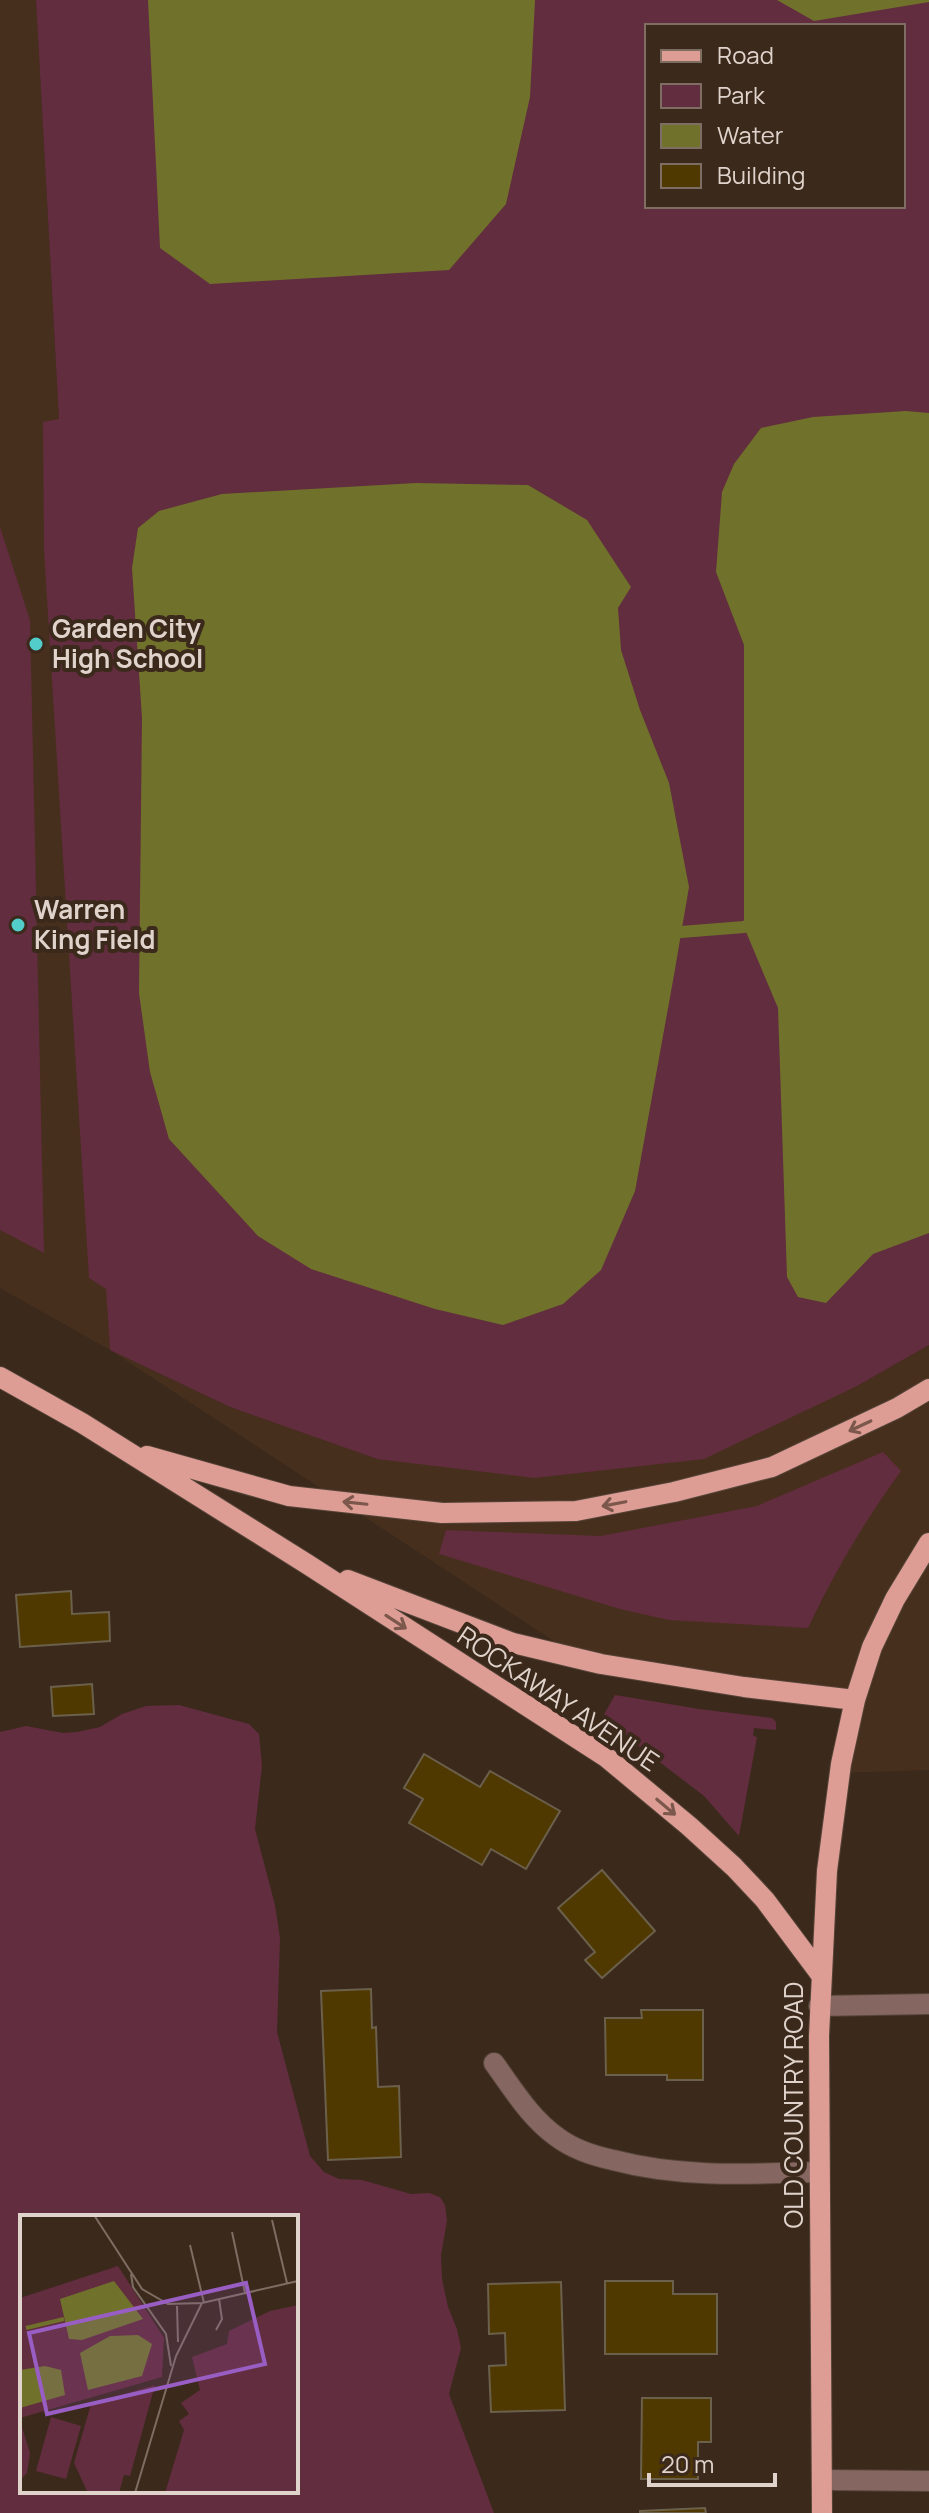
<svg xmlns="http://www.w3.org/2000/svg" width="929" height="2513" font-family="Manrope,sans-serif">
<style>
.built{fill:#472f1d}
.green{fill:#622d3e;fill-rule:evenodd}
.water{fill:#70722c}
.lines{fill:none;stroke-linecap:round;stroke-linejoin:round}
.stream{stroke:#70722c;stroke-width:12}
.building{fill:#503901;stroke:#6b604b;stroke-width:2}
.minor-casing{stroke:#554438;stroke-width:22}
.major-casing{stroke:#554438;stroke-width:22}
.minor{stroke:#856661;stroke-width:20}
.major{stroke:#dd9d94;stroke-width:20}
.oneway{stroke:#7c574c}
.poi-dot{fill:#53cdca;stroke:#3b291c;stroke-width:3}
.labels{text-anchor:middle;stroke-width:8;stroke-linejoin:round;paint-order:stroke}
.poi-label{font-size:26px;font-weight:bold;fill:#dfd3cb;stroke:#3b291c;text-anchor:start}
.street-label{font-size:26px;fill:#dfd3cb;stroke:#3b291c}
.inset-river{fill:none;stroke:#70722c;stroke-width:4}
.inset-road{fill:none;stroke:#7d6d62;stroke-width:2}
.view{fill:#995ec3;fill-opacity:0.15;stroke:#995ec3;stroke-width:4}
.inset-edge{fill:none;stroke:#dfd3cb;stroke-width:4}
</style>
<rect width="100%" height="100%" fill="#3b291c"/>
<path class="built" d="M0,0h36l74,1350 120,57 147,52 480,-73 72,-41v425l-91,3 16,-76 -262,-31 -482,-316 -110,-62z"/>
<path class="green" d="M36,0h893v1345l-72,41 -153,73 -170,19 -157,-19 -147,-52 -120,-57 -4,-61 -17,-11 -45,-728 -1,-128 16,-3zM647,26h256v180h-256z
M0,527l30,93 14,633 -44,-23z
M883,1452l18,19c-37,51 -66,100 -93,157l-139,-8 -49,-11 -181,-55 7,-24 155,6 156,-30z
M615,1695l84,14 73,9 4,4v8l-22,-2 -1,8 4,1 -18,99 -35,-40 -102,-78z
M179,1705l70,19 10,10 3,32 -7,63 20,76 5,33 -3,94 33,124 14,16 15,7 23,1 49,14 18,-1 11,4 5,8 2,16 -6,34 1,24 6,28 9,22 4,19 -12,46 45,119h-494v-781l26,-6 37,7 14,-1 23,-5 22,-13 24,-8zM296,2217v274h-274v-274z"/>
<path class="water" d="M148,0h387l-5,97 -24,107 -57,66 -239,14 -50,-36z
M777,0h152v2l-115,19z
M906,411l23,2v820l-56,21 -47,49 -28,-6 -11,-20 -9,-269 -34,-81v-282l-28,-73 6,-80 12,-28 27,-36 52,-11z
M416,483l112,2 59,35 44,67 -13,21 3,42 19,60 29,73 20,104 -15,88 -39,216 -34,79 -38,34 -60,21 -68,-16 -124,-40 -53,-33 -89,-97 -19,-67 -11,-79 3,-275 -10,-150 6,-40 21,-17 63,-17z"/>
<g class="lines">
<path class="stream" d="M681,932l63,-5 11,-5"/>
</g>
<path class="building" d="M71,1591l1,23 37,-2 1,29 -90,6 -4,-52z
M92,1684l2,30 -41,2 -2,-29z
M424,1754l56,33 10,-16 70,40 -34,58 -35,-20 -9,16 -73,-42 14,-24 -19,-11z
M602,1870l53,61 -53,47 -17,-18 10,-8 -37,-44z
M371,1989l1,39 4,-1 2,60 21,-1 2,71 -73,3 -7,-169z
M641,2010h62v70h-36v-5h-61l-1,-57h37z
M605,2281h68v13h44v60h-112z
M561,2282l4,128 -74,2 -2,-46 17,-1 -1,-32 -16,1 -1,-50z
M642,2398h69v44h-13v37h-57z
M705,2508l1,5h-66v-2z"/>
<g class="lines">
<defs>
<path id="minor" d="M819,2006l110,-2
M494,2063c19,26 36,55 63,74 16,12 37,19 56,23 68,18 136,14 206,12
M822,2480l107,1"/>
<path id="major" d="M0,1377l82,46 225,141 299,193 83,69 45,41 31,33 56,75
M147,1456l142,40 153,17 134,-2 98,-19 98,-25 125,-59 32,-19
M348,1580l165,63 88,21 143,23 111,13
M822,2513l-3,-477 8,-165 14,-107 14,-64 17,-53 23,-48 34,-56"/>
</defs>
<use href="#minor" class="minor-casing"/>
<use href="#major" class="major-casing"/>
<use href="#minor" class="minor"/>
<use href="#major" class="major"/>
</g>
<defs><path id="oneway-shaft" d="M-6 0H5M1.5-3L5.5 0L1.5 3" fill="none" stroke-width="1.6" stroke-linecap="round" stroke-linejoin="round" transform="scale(2)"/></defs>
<g class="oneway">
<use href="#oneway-shaft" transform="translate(860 1426) rotate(155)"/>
<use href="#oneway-shaft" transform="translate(355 1503) rotate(-174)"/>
<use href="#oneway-shaft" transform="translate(614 1504) rotate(169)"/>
<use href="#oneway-shaft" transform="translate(396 1622) rotate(33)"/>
<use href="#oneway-shaft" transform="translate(666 1807) rotate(40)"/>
</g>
<g class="poi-dot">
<circle cx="36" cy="644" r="8"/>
<circle cx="18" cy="925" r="8"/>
</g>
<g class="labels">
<g class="poi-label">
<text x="52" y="638">Garden City<tspan x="52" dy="30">High School</tspan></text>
<text x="34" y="919">Warren<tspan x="34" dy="30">King Field</tspan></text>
</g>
<g class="street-label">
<text transform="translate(558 1699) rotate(34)" y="9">ROCKAWAY AVENUE</text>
<text transform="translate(794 2105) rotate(-90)" y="9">OLD COUNTRY ROAD</text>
</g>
</g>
<g transform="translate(20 2215)">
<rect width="278" height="278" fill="#3b291c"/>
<path d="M98,51l46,72 -2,39 -142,41v-120zM278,90v188h-133l19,-63 -5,-9 10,-7 -8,-11 19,-13 -8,-33 35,-13 2,-13 41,-20zM135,170l-25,91 -6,-1 -5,18 -32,-2 -13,-28 17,-59zM31,202l30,9 -15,53 -30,-8zM1,209l9,29 -3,20 -7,7z" fill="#622d3e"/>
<path d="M94,66l29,38 -61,21 -13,-1 -9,-40zM118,120l14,9 -10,32 -54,14 -8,-37 30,-17zM25,151l16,4 4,25 -45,13v-38z" fill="#70722c"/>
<path class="inset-river" d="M6,113l38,-9"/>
<path class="inset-road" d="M74,0l48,74 26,15 34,-1 96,-22M252,5l15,63M212,17l13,61M170,30l14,58M111,59l2,13 33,47 5,32M157,91l1,36M196,115l6,-11 -3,-20M115,278l41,-137 26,-53"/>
<path class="view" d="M226,68l19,81 -218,50 -18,-81z"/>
<rect width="278" height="278" class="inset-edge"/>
</g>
<rect x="645" y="24" width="260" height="184" fill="#3b291c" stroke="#7d6d62" stroke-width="2"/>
<rect x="661" y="50" width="40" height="12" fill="#dd9d94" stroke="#7d6d62" stroke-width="2"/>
<text x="717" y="64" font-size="24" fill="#dfd3cb">Road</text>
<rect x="661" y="84" width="40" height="24" fill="#622d3e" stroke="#7d6d62" stroke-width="2"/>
<text x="717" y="104" font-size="24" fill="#dfd3cb">Park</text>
<rect x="661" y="124" width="40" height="24" fill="#70722c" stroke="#7d6d62" stroke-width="2"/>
<text x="717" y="144" font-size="24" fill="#dfd3cb">Water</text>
<rect x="661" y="164" width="40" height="24" fill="#503901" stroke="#7d6d62" stroke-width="2"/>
<text x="717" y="184" font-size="24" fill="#dfd3cb">Building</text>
<path d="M649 2473v12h126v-12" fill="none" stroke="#dfd3cb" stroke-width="4"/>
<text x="661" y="2473" font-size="24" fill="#dfd3cb" stroke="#3b291c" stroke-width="6" paint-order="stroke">20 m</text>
</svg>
